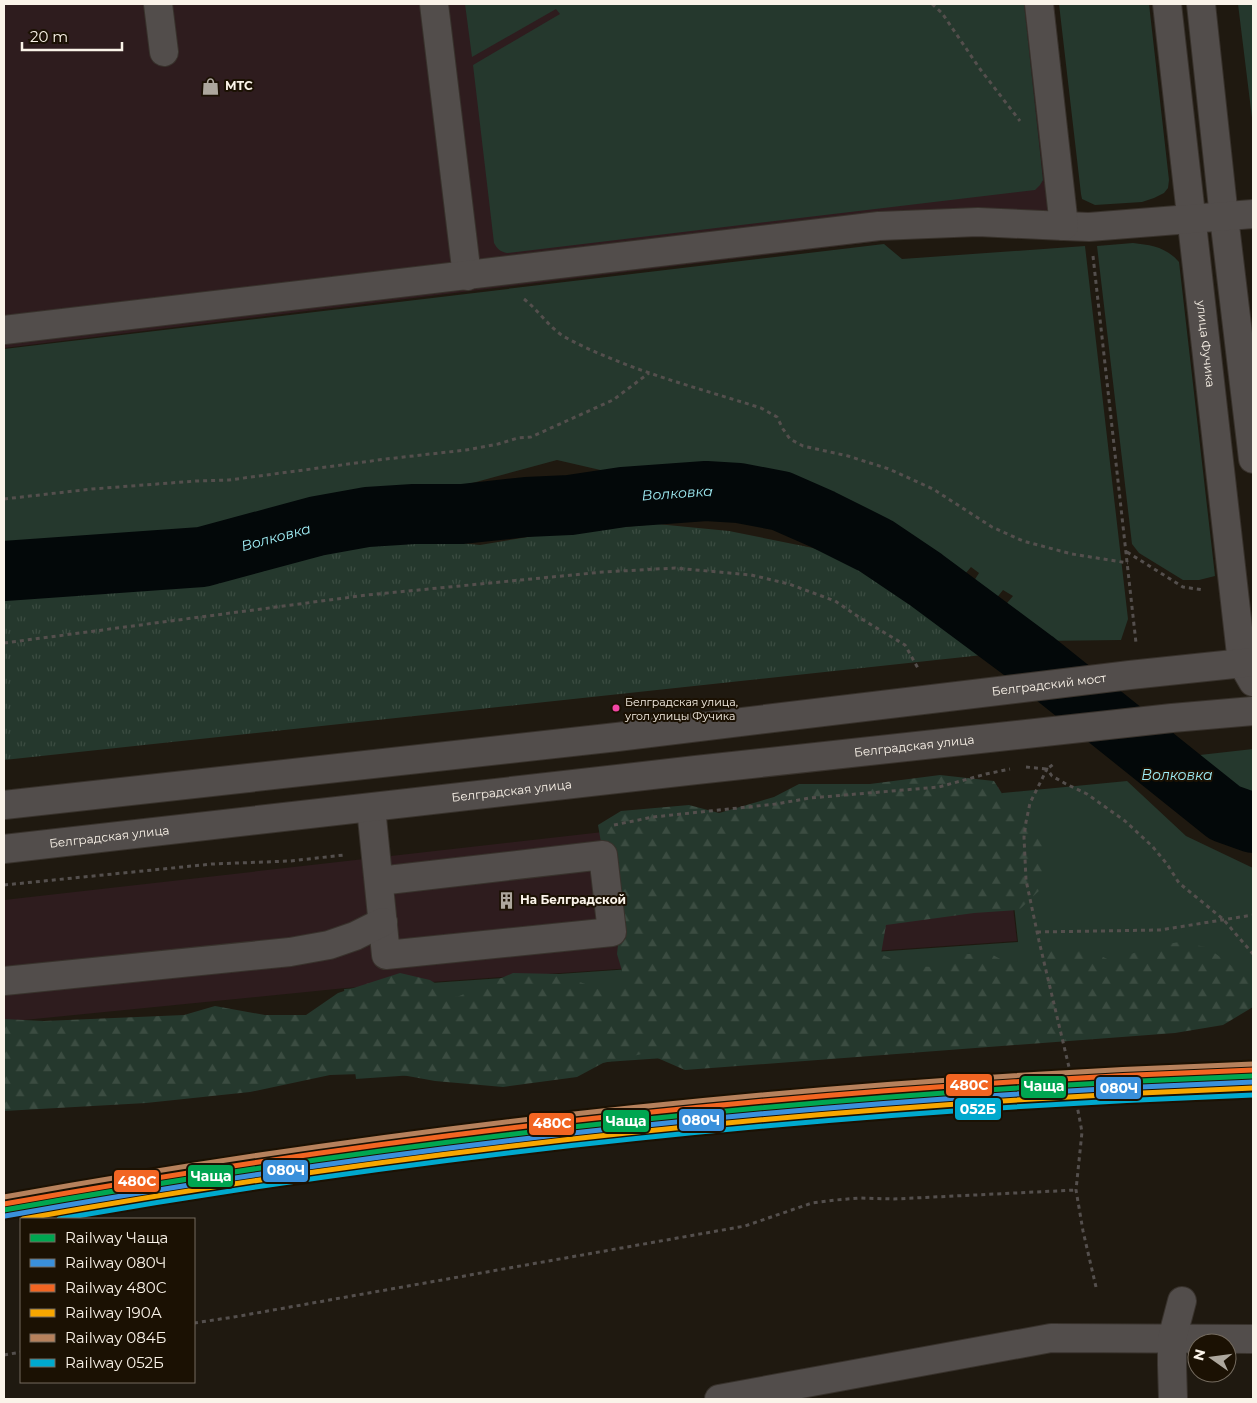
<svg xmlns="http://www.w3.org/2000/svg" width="1257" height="1403" font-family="Montserrat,sans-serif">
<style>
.commercial{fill:#2e1c1e}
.green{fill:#25382d}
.forest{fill:url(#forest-firs)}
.park{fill:url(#park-tufts)}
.water{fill:url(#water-ripples)}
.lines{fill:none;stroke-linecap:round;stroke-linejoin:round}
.river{stroke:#030809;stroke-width:60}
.minor-casing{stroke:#38322c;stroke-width:30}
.path{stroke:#544f4d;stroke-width:3;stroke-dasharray:4 4;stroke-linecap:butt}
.minor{stroke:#524d4b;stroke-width:28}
.rail-1-casing{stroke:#1b1103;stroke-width:9}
.rail-2-casing{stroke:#1b1103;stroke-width:9}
.rail-3-casing{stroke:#1b1103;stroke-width:9}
.rail-4-casing{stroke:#1b1103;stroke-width:9}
.rail-5-casing{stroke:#1b1103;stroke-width:9}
.rail-6-casing{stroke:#1b1103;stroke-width:9}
.rail-1{stroke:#00a651;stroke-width:5}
.rail-2{stroke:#3a90db;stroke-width:5}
.rail-3{stroke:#f26522;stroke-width:5}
.rail-4{stroke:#f7a600;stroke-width:5}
.rail-5{stroke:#b6815c;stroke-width:5}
.rail-6{stroke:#00a9ce;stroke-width:5}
.bus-dot{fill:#f346a5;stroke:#1b1103;stroke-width:2}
.labels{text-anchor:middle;stroke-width:4;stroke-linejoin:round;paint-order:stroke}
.bus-label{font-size:11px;fill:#faf3e9;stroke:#1b1103;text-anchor:start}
.poi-label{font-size:12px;font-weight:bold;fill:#faf3e9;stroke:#1b1103;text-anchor:start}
.street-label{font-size:12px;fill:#faf3e9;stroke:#1b1103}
.water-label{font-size:14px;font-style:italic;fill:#a1eff7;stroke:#1b1103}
.line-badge{stroke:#1b1103;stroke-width:2}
.badge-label{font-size:14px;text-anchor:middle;font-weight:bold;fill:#fff}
</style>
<defs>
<pattern id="forest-firs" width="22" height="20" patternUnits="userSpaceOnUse" patternTransform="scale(1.25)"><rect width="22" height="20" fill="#25382d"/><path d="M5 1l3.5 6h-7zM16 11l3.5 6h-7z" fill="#3b4c41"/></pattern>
<pattern id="park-tufts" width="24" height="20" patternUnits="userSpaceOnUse" patternTransform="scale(1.25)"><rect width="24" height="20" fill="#25382d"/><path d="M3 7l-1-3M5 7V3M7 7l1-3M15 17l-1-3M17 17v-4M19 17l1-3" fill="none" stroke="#3b4c41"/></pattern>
<pattern id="water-ripples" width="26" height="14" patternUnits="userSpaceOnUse" patternTransform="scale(1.25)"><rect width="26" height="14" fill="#030809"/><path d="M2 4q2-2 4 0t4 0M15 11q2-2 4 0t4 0" fill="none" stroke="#292c2d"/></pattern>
</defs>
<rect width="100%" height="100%" fill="#1f1910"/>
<path class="commercial" d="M4,4h1050l23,213 -1073,131z
M999,787l18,154 -671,47 -342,34v-122z"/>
<path class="green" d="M465,4h559l19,176 -3,5 -5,5 -528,63c-6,-1 -10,-4 -13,-10l-21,-178 87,-51 -4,-5 -84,48z
M1059,4h90l20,176 -1,8 -4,5 -10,5 -12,4 -47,3 -13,-6 -1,-5z
M1238,4h15v122z
M1133,243c18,2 33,4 46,19l36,314 -16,4h-16l-44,-27 -7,-9 -35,-298z
M884,244l18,15 183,-13 43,373 -7,21 -81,1 -39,-31 12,-14 -10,-6 -12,15 -16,-11 1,-3 -6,-4 9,-14 -8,-6 -11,13 -70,-52 -26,-16 -44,-18 -37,-11 -43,-7 -40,-1 -65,3 -78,-18 -103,28 -60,4 -68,8 -64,13 -59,23 -147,8 -52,6v-201z
M1253,749v54c-6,0 -14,1 -20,-2 -18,-8 -37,-30 -51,-44z
M1127,781l59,55 67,32v138l-545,49 -352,24 -12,-90 674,-47 -16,-149z"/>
<path class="forest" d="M940,775l54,6 14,22 20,11 17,29 -2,44 -24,23 -45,3 -88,12 -5,29 26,12 28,1 24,-13h32l13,7 24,2 24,-13 32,-3 27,14 40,-14 28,-5 27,5 20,14 27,23v23l-30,18 -48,8 -490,37 -39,-17 -43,10 -26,14 -74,10 -68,-6 -44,-8 -61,2 -80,17 -104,11 -142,8v-92l40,2 140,-6 31,-9 50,9h41l32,-22 62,-20 30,7 27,17 56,-24 45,1 41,15 27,-5 -9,-30 4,-36 -17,-58 -6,-35 23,-14 68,-6 30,8 55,-16 25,-13h71z"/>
<path class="park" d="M657,524l72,7 84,17 41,15 33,14 105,77 -988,106v-165l140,-19 109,-4 144,-35 83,8 66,-11z"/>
<path class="water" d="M1182,757c14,14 33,36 51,44 6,3 14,2 20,2v38l-17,-5 -45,-30 -51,-39 5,-3 1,-3z"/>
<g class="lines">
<path class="river" id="s1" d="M4,571l198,-14 115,-31 50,-9 47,-3h48l64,-7 44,-2 53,-8 83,-6 33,2 42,8 41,18 54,27 49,33 109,81 191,153 28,10"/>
<defs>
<g id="minor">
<path d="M158,4l6,48"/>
<path d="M434,4l33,272"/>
<path id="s2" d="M1167,4l75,659 11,19"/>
<path d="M1201,4l23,213 29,242"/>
<path d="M1064,226l25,1 164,-13"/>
<path d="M4,330l875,-104 99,-4 86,4 -25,-222"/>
<path id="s3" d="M4,805l613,-68 513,-62 123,-13"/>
<path d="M371,808l15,147 226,-23 -9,-77 -224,26"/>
<path id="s4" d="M4,849l692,-79 476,-52 81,-7"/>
<path d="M4,981l286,-29 39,-7 26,-9 28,-14"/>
<path d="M719,1399l332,-61 202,1"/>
<path d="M1173,1399l-1,-34v-26l10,-38"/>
</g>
</defs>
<use href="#minor" class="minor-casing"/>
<path class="path" d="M932,4l10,9 38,56 40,52
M1093,256l43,387
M524,299c14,11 24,27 39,37 21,12 44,21 67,30 43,16 87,28 131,42l16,9 6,12 7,10 13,7 45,10 41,13 44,20 59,38 31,14 49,13 56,9
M4,499l88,-10 104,-8 33,-1 157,-21 80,-9 32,-6 20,-6 13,-1 82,-37 36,-27
M1127,552l56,35 21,3
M4,643l363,-48 236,-23 72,-4 76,7 38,9 46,17 25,17 45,27 14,25
M1026,767l21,2 8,-6
M614,825l39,-8 123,-13 34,-6 129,-11 47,-13 24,-5
M4,885l208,-21 78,-3 54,-6
M1037,932l123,-2 93,-15
M1096,1287l-13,-56 -7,-41 6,-58 -9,-48 -34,-143 -13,-61 -2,-43 2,-15 4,-19 17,-34 5,7 14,8 21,10 38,27 27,25 15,18 12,19 44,36 30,35
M194,1323l40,-6 511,-91 67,-23 24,-3 23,-2 35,1 182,-9
M4,1355l17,-3"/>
<use href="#minor" class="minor"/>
<defs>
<path id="rail-1" d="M4,1210c413,-74 830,-118 1249,-134"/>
<path id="rail-2" d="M5,1216c412,-74 830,-118 1248,-134"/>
<path id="rail-3" d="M4,1204c412,-74 830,-119 1249,-134"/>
<path id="rail-4" d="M23,1219c406,-73 818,-115 1230,-131"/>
<path id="rail-5" d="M4,1197c412,-74 830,-118 1249,-133"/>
<path id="rail-6" d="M59,1219c394,-69 794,-109 1194,-124"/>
</defs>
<use href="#rail-1" class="rail-1-casing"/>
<use href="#rail-2" class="rail-2-casing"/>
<use href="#rail-3" class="rail-3-casing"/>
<use href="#rail-4" class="rail-4-casing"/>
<use href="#rail-5" class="rail-5-casing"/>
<use href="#rail-6" class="rail-6-casing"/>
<use href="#rail-1" class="rail-1"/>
<use href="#rail-2" class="rail-2"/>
<use href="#rail-3" class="rail-3"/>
<use href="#rail-4" class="rail-4"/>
<use href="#rail-5" class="rail-5"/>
<use href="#rail-6" class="rail-6"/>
</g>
<defs>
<symbol id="shop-bare" viewBox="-9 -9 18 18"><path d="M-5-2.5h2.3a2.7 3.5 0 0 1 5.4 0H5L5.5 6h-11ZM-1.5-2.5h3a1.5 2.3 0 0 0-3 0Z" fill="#ada79d" stroke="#1b1103" stroke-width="2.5" paint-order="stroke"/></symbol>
<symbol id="building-bare" viewBox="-9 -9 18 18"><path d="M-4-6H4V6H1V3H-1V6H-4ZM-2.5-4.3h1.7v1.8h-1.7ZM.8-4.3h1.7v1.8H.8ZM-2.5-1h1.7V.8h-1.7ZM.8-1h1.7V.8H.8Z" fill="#ada79d" stroke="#1b1103" stroke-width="2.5" paint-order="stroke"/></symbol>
</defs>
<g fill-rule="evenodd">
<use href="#shop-bare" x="198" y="74" width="25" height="25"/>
<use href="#building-bare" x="494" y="888" width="25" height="25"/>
</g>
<circle class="bus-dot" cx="616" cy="708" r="4.5"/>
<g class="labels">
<g class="bus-label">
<text x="625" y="706">Белградская улица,<tspan x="625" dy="14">угол улицы Фучика</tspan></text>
</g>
<g class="poi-label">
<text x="225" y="90">МТС</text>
<text x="520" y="904">На Белградской</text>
</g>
<g class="street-label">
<text dy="4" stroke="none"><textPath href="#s2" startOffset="342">улица Фучика</textPath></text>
<text dy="4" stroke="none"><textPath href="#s3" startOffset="1052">Белградский мост</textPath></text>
<text dy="4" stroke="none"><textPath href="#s4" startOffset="916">Белградская улица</textPath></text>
<text dy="4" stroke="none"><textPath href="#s4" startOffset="511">Белградская улица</textPath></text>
<text dy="4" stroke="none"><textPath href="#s4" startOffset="106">Белградская улица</textPath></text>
</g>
<g class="water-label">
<text dy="5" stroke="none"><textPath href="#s1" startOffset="680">Волковка</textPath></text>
<text dy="5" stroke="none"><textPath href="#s1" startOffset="275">Волковка</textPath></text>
<text x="1177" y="780">Волковка</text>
</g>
</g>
<g class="line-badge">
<rect x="945" y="1073" width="48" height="24" rx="5" fill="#f26522"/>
<rect x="1020" y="1075" width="47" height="24" rx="5" fill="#00a651"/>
<rect x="1095" y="1076" width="47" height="24" rx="5" fill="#3a90db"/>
<rect x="954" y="1097" width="48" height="24" rx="5" fill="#00a9ce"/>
<rect x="678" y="1108" width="47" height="24" rx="5" fill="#3a90db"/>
<rect x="602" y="1109" width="48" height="24" rx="5" fill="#00a651"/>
<rect x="528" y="1112" width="47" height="24" rx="5" fill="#f26522"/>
<rect x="262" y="1159" width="47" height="24" rx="5" fill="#3a90db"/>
<rect x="187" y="1164" width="47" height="24" rx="5" fill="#00a651"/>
<rect x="113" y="1169" width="47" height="24" rx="5" fill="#f26522"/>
</g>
<g class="badge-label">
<text x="969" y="1090">480С</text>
<text x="1044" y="1091">Чаща</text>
<text x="1119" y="1093">080Ч</text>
<text x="978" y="1114">052Б</text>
<text x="701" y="1125">080Ч</text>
<text x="626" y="1126">Чаща</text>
<text x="552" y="1128">480С</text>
<text x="286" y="1175">080Ч</text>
<text x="211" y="1181">Чаща</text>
<text x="137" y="1186">480С</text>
</g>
<rect width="1257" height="1403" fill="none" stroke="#faf3e9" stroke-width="10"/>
<rect x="20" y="1218" width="175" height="165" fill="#1b1103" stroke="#746b5f"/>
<rect x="30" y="1234" width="25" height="8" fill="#00a651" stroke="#746b5f"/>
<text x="65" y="1243" font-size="15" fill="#faf3e9">Railway Чаща</text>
<rect x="30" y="1259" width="25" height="8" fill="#3a90db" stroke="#746b5f"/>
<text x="65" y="1268" font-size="15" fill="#faf3e9">Railway 080Ч</text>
<rect x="30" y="1284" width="25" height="8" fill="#f26522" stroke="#746b5f"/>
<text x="65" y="1293" font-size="15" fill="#faf3e9">Railway 480С</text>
<rect x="30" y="1309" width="25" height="8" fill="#f7a600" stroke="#746b5f"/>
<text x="65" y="1318" font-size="15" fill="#faf3e9">Railway 190А</text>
<rect x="30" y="1334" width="25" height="8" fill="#b6815c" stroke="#746b5f"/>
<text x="65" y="1343" font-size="15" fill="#faf3e9">Railway 084Б</text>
<rect x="30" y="1359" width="25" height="8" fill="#00a9ce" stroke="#746b5f"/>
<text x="65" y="1368" font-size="15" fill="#faf3e9">Railway 052Б</text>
<g transform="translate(1212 1358) rotate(284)"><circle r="24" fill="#1b1103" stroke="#746b5f"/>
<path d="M0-4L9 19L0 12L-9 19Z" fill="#ada79d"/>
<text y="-8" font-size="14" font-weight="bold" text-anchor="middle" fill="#faf3e9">N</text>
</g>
<path d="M22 42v8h100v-8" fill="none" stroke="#faf3e9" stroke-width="2.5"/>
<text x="30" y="42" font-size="15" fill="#faf3e9" stroke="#1b1103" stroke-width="4" paint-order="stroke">20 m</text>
</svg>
